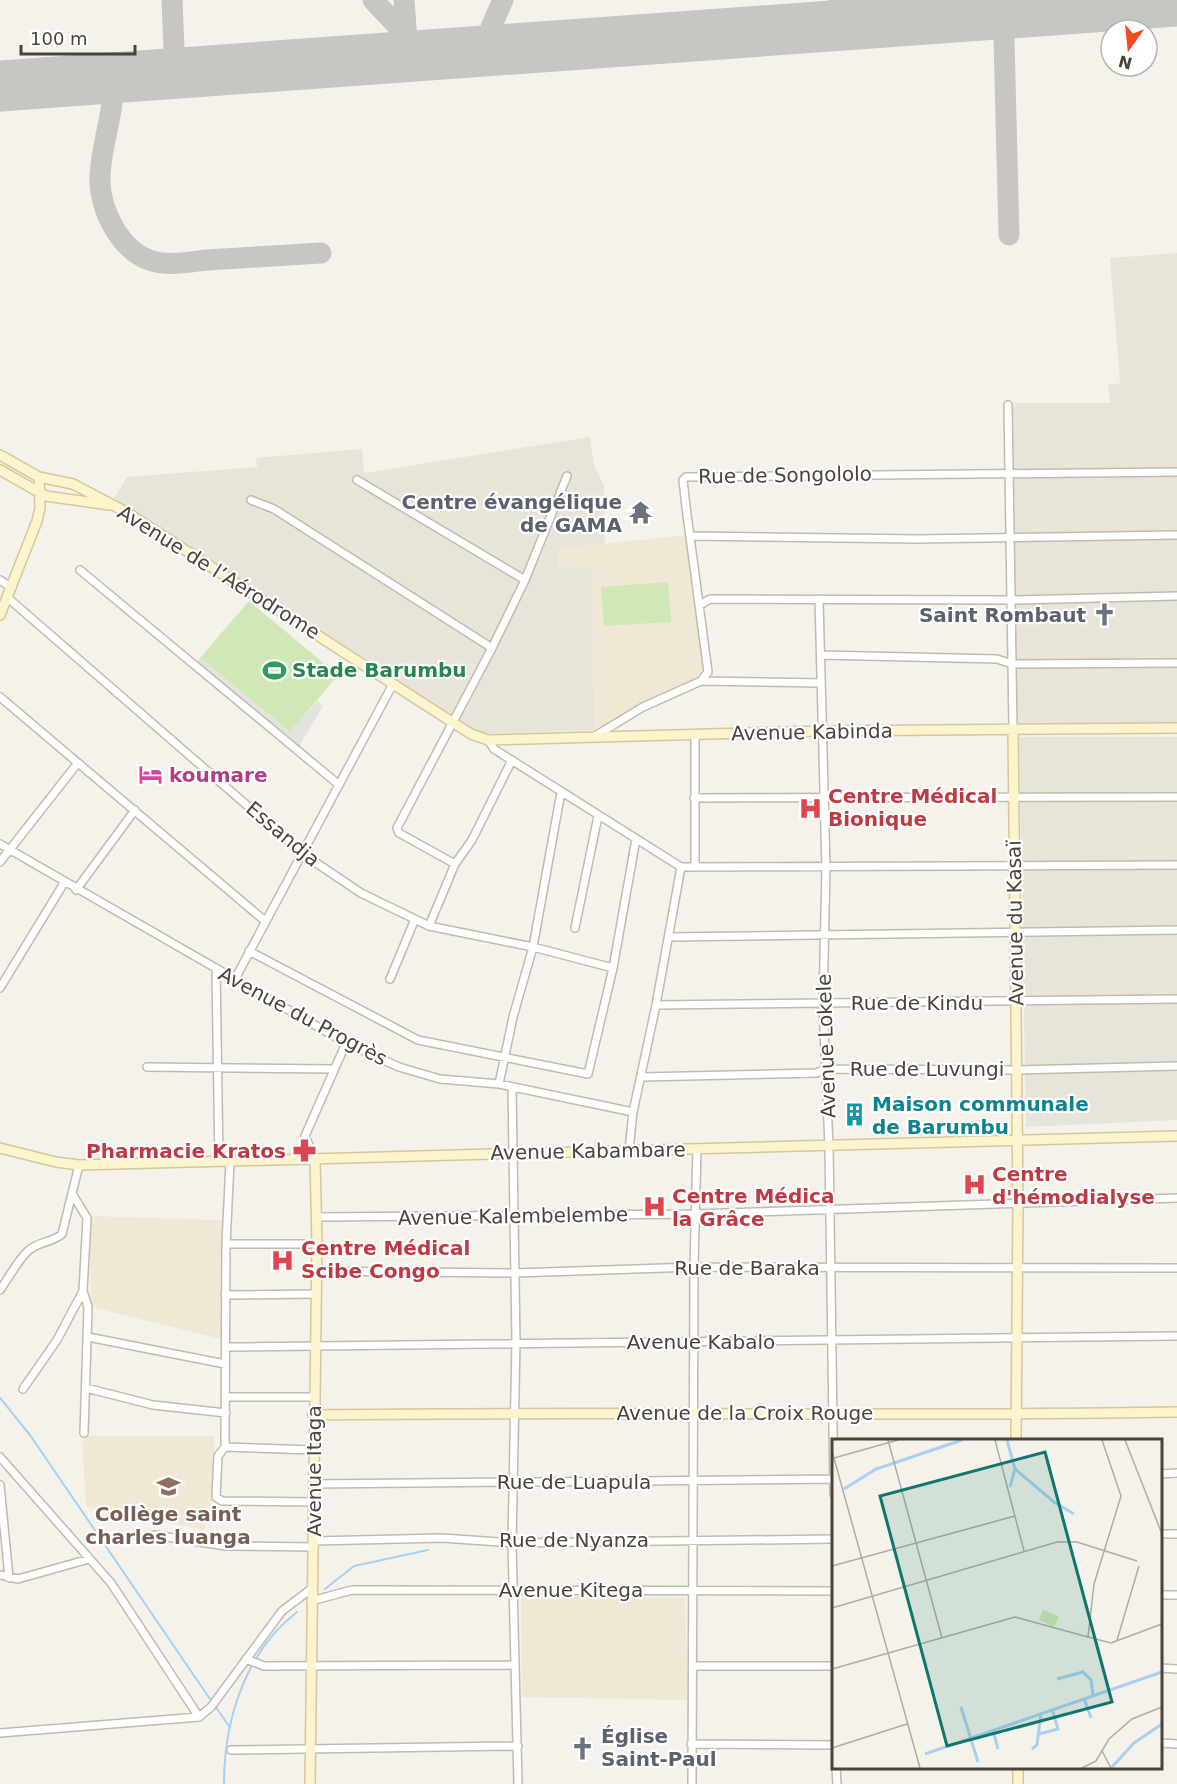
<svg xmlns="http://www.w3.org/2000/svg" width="1177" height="1784" font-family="'DejaVu Sans',sans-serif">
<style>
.residential{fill:#e9e4d9}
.education{fill:#eee8d5}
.garden{fill:#cfe8b5}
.parking{fill:#e4e2df}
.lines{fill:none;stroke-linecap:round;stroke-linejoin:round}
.stream{stroke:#a9d0ef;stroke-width:2}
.taxiway{stroke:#c7c6c2;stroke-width:21}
.runway{stroke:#c7c6c2;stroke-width:51}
.street-casing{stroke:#c1bbad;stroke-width:10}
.secondary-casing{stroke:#d4c79b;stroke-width:12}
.street{stroke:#fff;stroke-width:7}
.secondary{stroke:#fdf3cd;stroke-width:9}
.labels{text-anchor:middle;stroke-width:4.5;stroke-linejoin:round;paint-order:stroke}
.street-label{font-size:20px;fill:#494339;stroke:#fff}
.worship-label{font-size:20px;font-weight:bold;fill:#5b616d;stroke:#fff;text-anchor:end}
.leisure-label{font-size:20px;font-weight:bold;fill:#27864d;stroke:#fff;text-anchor:start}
.hotel-label{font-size:20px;font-weight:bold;fill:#b23c85;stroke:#fff;text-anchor:start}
.health-label{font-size:20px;font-weight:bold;fill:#be3a42;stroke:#fff;text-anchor:start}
.culture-label{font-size:20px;font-weight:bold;fill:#0d838f;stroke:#fff;text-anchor:start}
.education-label{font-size:20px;font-weight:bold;fill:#785e54;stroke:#fff}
.inset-river{fill:none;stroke:#a9d0ef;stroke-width:3}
.inset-road{fill:none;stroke:#b0aca4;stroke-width:1.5}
.view{fill:#0f766e;fill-opacity:0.15;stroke:#0f766e;stroke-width:3}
.inset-edge{fill:none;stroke:#494339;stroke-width:3}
</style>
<rect width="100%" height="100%" fill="#f5f2eb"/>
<path class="residential" d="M1177,253v473l-161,1 -5,-324h99l-2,-18 12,-2 -10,-125z
M590,437l4,28 10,21 1,58 -45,4 -1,20 34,-2 1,164 -102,4 -17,-3 -362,-231 14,-23 130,-10 -1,-9 106,-9 2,24z
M1019,737h158v383l-151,7z"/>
<path class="education" d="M688,535l18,133 -5,9 -107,53 -1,-164 -34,2 1,-20z
M89,1216l133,4 -1,119 -130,-32z
M82,1436h132l-1,63 -9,31 -118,-24z
M521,1596l164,2 3,102 -166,-3z"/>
<path class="garden" d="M668,582l3,40 -67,4 -3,-39z
M249,601l89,74 -48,57 -90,-74z"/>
<path class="parking" d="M200,658l90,74 27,-31 6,5 -25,42 -102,-84z"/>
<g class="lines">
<path class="stream" d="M0,1398l30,37 182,267
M325,1589l29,-23 74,-16
M215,1706l14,20
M224,1784c0,-63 21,-132 73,-172"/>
<path class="taxiway" d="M172,0l3,74
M373,0l33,35
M404,0l4,56
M839,0l1,26
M1003,0l6,235
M489,51l2,-24 12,-27
M113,78c2,34 -12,66 -13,99 -1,32 20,74 52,84 17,5 37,1 55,-1 38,-2 76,-5 114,-7"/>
<path class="runway" d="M0,86l1177,-85"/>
<defs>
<path id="street" d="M1008,405l5,324
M357,480l168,100
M251,500l23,9 218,139
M691,536l226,3 260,-4
M80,570l258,214
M0,580l12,8
M8,598l295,256 58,39 68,33 104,21 80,21
M819,599l7,269 -3,136 6,143 5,347
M700,605l10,-6 302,1 165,-4
M821,655l176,4 15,5 165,-1
M701,681l120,2
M0,697l265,224
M695,735v132
M595,736l48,-29 58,-26 7,-9 -22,-165 -3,-27 3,-3 491,-5
M488,740l6,9 187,118 496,-2
M694,798l483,-1
M0,844l346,199 53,24 41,12 59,5 134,28
M0,862l77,-98
M455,864l-56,-31 -2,-5 95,-180 33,-68 42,-104
M76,890l59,-80
M429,926l26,-62 17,-24 40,-80
M575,928l23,-112
M669,937l508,-7
M249,951l169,89 170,34 25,-106 23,-129
M216,969l3,193
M235,979l158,-295
M390,979l25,-60
M0,988l64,-105
M656,1005l521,-6
M147,1067l187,2
M642,1077l174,-4 10,-4 189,1 162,-4
M499,1084l14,-67 20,-70 28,-155
M512,1087l4,255 -4,201 6,241
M629,1150l4,-38 23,-107 25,-138
M315,1159l-10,-23 41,-93
M230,1162l-4,82 -1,203 -7,9 -2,41 6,4 92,1
M316,1217l379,-3 482,-16
M226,1244h91
M316,1271l199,2 179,-6 483,1
M0,1290c9,-12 17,-29 28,-39 10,-10 24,-8 34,-17l17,-69
M83,1291l5,16 -4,126
M225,1295l91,-1
M88,1337l137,27
M226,1347l951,-11
M86,1388l67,17 73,8
M23,1389l34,-49 26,-49 4,-73 -14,-23
M226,1397h87
M225,1447l88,3
M0,1457l111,126 88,134
M1160,1474l17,-1
M314,1484l520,-5
M0,1485l9,93
M1160,1534h17
M154,1535l72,11 88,1
M314,1541l128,-3 70,5 322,-4
M0,1575l18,4 71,-20
M1160,1595h17
M311,1601l41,-11 482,1
M246,1659l18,7 250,-1
M693,1666h141
M1160,1668l17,1
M0,1733l199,-16 12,-10 71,-96 29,-22
M1160,1743l17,1
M691,1744l143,1
M231,1750l287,-4
M836,1768l1,16
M692,1784l2,-517 3,-119"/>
<path id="secondary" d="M0,455l39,22 34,7 53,28 326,210 19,12 17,6 335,-9 354,-3
M0,470l46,26 63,9
M0,615l37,-94 3,-13 -1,-31
M1013,729l5,473 -2,238
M0,1148l56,14 23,3 1098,-29
M313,1415c288,-4 576,2 864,-3
M1018,1768v16
M310,1784l7,-540 -2,-85"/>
</defs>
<use href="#street" class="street-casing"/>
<use href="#secondary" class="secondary-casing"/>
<use href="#street" class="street"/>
<use href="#secondary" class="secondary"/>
</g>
<defs>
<symbol id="temple-bare" viewBox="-9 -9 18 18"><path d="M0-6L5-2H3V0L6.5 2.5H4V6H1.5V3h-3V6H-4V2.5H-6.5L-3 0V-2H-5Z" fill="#6b7280" stroke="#fff" stroke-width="2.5" paint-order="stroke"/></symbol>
<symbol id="church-bare" viewBox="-9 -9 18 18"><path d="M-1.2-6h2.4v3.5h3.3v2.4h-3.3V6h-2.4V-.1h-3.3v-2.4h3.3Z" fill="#6b7280" stroke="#fff" stroke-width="2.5" paint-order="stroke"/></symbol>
<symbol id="stadium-bare" viewBox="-9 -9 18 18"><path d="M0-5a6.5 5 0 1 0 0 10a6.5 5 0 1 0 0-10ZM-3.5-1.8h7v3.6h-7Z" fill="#2e9e5b" stroke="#fff" stroke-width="2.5" paint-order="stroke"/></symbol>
<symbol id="hotel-bare" viewBox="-9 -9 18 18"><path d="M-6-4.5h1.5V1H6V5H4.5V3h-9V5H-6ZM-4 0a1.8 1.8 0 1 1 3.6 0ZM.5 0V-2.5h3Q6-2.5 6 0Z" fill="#d1479c" stroke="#fff" stroke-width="2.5" paint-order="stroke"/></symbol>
<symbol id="hospital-bare" viewBox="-9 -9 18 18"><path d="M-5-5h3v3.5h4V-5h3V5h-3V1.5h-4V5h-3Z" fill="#e0444e" stroke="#fff" stroke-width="2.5" paint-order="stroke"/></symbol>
<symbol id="building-bare" viewBox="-9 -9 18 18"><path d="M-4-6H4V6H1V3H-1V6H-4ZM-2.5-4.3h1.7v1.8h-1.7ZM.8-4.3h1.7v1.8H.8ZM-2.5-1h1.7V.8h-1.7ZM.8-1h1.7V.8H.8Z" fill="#0f9aa8" stroke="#fff" stroke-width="2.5" paint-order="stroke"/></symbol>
<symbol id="pharmacy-bare" viewBox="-9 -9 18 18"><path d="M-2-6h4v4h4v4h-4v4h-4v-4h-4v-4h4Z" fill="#e0444e" stroke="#fff" stroke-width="2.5" paint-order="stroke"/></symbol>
<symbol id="school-bare" viewBox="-9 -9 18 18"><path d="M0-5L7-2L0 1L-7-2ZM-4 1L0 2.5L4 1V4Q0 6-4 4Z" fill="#8d6e63" stroke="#fff" stroke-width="2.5" paint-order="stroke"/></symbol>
</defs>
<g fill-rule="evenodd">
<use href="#temple-bare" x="624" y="496" width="33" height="33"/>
<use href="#church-bare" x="1088" y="598" width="33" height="33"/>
<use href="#stadium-bare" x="258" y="654" width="33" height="33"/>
<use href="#hotel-bare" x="134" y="758" width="33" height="33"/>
<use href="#hospital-bare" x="794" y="792" width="33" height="33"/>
<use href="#building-bare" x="838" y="1098" width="33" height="33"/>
<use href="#pharmacy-bare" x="288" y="1134" width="33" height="33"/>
<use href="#hospital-bare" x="958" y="1168" width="33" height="33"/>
<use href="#hospital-bare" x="638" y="1190" width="33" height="33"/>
<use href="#hospital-bare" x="266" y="1244" width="33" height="33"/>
<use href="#school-bare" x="152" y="1470" width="33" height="33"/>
<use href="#church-bare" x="566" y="1732" width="33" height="33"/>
</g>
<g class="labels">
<g class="street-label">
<text transform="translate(785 475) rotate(-1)" y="7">Rue de Songololo</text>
<text transform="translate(219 572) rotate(32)" y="7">Avenue de l’Aérodrome</text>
<text transform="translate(812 732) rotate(-1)" y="7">Avenue Kabinda</text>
<text transform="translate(283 834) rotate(40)" y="7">Essandja</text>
<text transform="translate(1015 923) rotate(-91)" y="7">Avenue du Kasaï</text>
<text x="917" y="1010">Rue de Kindu</text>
<text transform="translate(303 1016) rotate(28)" y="7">Avenue du Progrès</text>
<text transform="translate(826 1046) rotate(-92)" y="7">Avenue Lokele</text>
<text x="927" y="1076">Rue de Luvungi</text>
<text transform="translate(588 1151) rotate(-1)" y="7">Avenue Kabambare</text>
<text transform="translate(513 1216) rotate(-1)" y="7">Avenue Kalembelembe</text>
<text x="747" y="1275">Rue de Baraka</text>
<text x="701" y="1349">Avenue Kabalo</text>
<text x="745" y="1420">Avenue de la Croix Rouge</text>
<text transform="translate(314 1471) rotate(-90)" y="7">Avenue Itaga</text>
<text x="574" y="1489">Rue de Luapula</text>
<text x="574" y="1547">Rue de Nyanza</text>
<text x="571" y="1597">Avenue Kitega</text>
</g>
<g class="worship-label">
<text x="622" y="509">Centre évangélique<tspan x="622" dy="23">de GAMA</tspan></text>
<text x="1086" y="622">Saint Rombaut</text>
<text x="601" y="1743" text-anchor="start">Église<tspan x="601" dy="23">Saint-Paul</tspan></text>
</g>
<g class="leisure-label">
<text x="292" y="677">Stade Barumbu</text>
</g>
<g class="hotel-label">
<text x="169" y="782">koumare</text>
</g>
<g class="health-label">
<text x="828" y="803">Centre Médical<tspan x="828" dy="23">Bionique</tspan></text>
<text x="286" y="1158" text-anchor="end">Pharmacie Kratos</text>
<text x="992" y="1181">Centre<tspan x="992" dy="23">d'hémodialyse</tspan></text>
<text x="672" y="1203">Centre Médica<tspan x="672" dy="23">la Grâce</tspan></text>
<text x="301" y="1255">Centre Médical<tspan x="301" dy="23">Scibe Congo</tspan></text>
</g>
<g class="culture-label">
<text x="872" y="1111">Maison communale<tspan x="872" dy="23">de Barumbu</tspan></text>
</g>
<g class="education-label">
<text x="168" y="1521">Collège saint<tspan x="168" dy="23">charles luanga</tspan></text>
</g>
</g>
<g transform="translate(832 1439)">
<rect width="330" height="330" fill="#f5f2eb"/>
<path d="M211,171l16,7 -5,10 -15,-7z" fill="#cfe8b5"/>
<path class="inset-river" d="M175,1l8,29 -5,18M183,30l39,33 20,12M12,50l32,-20 86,-29M225,240l26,-7 8,8 2,15M252,259l7,20M129,268l17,55M161,291l5,19M207,295l19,-5 -6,-20M200,310l5,-4 4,-32M93,315l237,-82M280,328l22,-24 28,-19"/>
<path class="inset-road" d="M56,1l54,198M163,1l29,111M270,1l19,56 -27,88 -6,53 23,6 51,-19M293,1l37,94M0,12l88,317M2,19l64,-18M0,127l183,-50M0,169l225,-66h20l60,19M285,201l22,-74M0,230l183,-52 73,20M0,309l75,-24M270,312l9,17M250,329l14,-7 13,-22 23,-20 30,-12"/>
<path class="view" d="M213,13l67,250 -165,44 -67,-250z"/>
<rect width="330" height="330" class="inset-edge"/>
</g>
<g transform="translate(1129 48) rotate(195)"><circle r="28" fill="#ffffff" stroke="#b6b4b0" stroke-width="1.5"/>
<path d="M0-4.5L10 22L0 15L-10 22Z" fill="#f54922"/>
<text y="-9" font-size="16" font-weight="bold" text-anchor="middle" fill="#494339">N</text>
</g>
<path d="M21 45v9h114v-9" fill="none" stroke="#494339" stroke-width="3"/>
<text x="30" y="45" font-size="18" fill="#494339" stroke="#ffffff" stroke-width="4.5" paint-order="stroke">100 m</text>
</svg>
